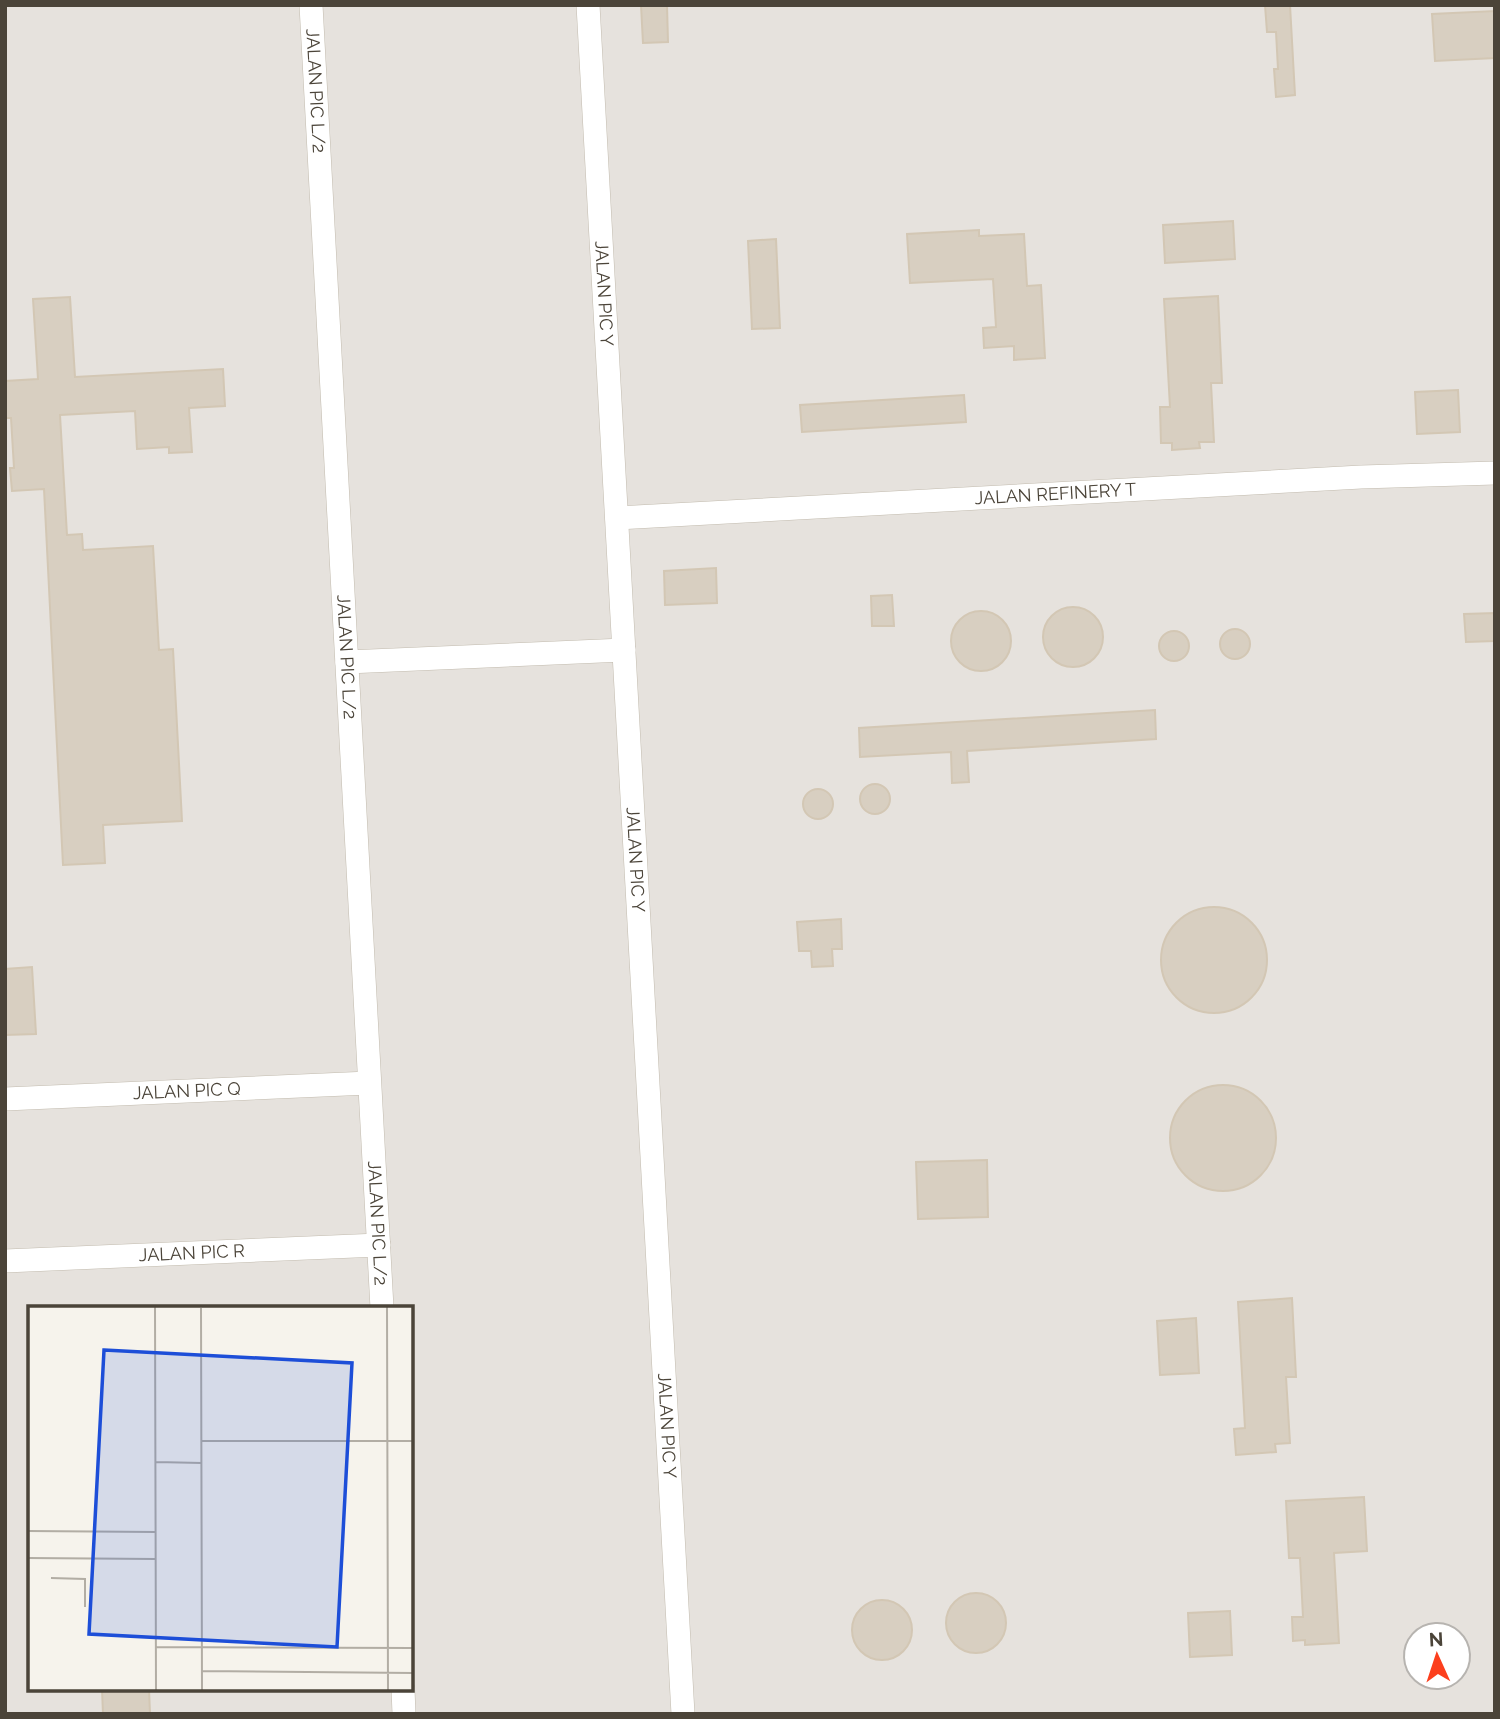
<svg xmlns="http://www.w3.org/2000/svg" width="1500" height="1719" font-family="Raleway,sans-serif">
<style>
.industrial{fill:#e6e2dd;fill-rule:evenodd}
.building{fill:#d8cfc1;stroke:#d3c7b4;stroke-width:2}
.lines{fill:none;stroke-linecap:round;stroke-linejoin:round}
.minor-casing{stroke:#c2bbae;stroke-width:24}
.minor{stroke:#fff;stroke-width:23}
.labels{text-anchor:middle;stroke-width:6;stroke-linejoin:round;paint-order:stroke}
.street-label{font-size:18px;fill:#4b4439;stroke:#fff}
.inset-road{fill:none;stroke:#b2ada4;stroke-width:2}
.view{fill:#1d4ed8;fill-opacity:0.15;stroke:#1d4ed8;stroke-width:3.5}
.inset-edge{fill:none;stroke:#4b4439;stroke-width:3.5}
</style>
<rect width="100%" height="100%" fill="#f6f3ec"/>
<path class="industrial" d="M5,5h1490v1709h-1490zM30,1308h381v381h-381zM1416,1635h42v42h-42z"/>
<path class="building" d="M641,5h26l1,37 -25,1z
M1265,5h25l5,90 -19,2 -2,-28h4l-2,-37h-9z
M1495,11v47l-60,3 -3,-47z
M1233,221l2,38 -70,4 -2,-38z
M979,230v6l45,-2 3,52 14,-1 4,73 -31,2v-14l-30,2 -1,-20 13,-1 -3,-48 -83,4 -3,-49z
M776,239l4,89 -28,1 -4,-88z
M1218,296l4,87h-11l3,59h-15l1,6 -28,2v-7h-11l-1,-36h10l-6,-108z
M70,297l5,80 148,-8 2,37 -36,2 3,44 -23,1v-6l-32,2 -2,-38 -75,4 7,120 15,-1 1,16 70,-4 6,104 14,-1 9,172 -79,4 2,38 -42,2 -19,-376 -32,2 -2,-23h4l-3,-50h-6v-37l33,-2 -5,-80z
M1458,390l2,42 -43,2 -2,-42z
M964,395l2,27 -164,10 -2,-27z
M716,568l1,35 -52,2 -1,-34z
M892,595l2,31h-22l-1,-30z
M1043 637a30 30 0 1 1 60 0a30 30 0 1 1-60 0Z
M951 641a30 30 0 1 1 60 0a30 30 0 1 1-60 0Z
M1495,613v28l-29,1 -2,-28z
M1220 644a15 15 0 1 1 30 0a15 15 0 1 1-30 0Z
M1159 646a15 15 0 1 1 30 0a15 15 0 1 1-30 0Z
M1155,710l1,29 -189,12 2,31 -17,1 -1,-31 -91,5 -1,-29z
M860 799a15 15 0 1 1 30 0a15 15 0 1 1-30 0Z
M803 804a15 15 0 1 1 30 0a15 15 0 1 1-30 0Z
M1161 960a53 53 0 1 1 106 0a53 53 0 1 1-106 0Z
M841,919l1,30h-10l1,17 -21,1 -1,-16h-12l-2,-29z
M32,967l4,67 -31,1v-66z
M1170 1138a53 53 0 1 1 106 0a53 53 0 1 1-106 0Z
M987,1160l1,57 -70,2 -2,-57z
M1292,1298l4,79h-10l4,66 -15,1 1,8 -40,3 -2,-26 11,-1 -7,-126z
M1196,1318l3,55 -39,2 -3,-54z
M1364,1497l3,54 -33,2 5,90 -34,2v-5l-12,1 -1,-24h11l-3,-59h-11l-3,-57z
M946 1623a30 30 0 1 1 60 0a30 30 0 1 1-60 0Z
M852 1630a30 30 0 1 1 60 0a30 30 0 1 1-60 0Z
M1230,1611l2,44 -42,2 -2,-44z
M102,1689h47l1,25h-47z"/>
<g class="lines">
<defs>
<g id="minor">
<path id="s1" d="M311,5l71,1303"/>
<path id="s2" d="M588,5l95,1709"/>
<path id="s3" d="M617,518l744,-41 134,-4"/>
<path d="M347,662l277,-12"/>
<path id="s4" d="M5,1099l364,-16"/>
<path id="s5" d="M5,1261l374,-16"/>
<path d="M403,1689l1,25"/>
</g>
</defs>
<use href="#minor" class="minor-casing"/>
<use href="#minor" class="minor"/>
</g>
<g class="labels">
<g class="street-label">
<text dy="6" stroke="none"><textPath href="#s1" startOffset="86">JALAN PIC L/2</textPath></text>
<text dy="6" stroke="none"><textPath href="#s2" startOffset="289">JALAN PIC Y</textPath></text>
<text dy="6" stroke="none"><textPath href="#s3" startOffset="439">JALAN REFINERY T</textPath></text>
<text dy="6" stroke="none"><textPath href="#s1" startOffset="653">JALAN PIC L/2</textPath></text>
<text dy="6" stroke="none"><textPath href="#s2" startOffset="856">JALAN PIC Y</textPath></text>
<text dy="6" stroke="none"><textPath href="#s4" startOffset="182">JALAN PIC Q</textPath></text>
<text dy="6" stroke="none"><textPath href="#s1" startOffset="1220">JALAN PIC L/2</textPath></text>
<text dy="6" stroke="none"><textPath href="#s5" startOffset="187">JALAN PIC R</textPath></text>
<text dy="6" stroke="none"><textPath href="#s2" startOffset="1423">JALAN PIC Y</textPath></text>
</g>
</g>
<g transform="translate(28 1306)">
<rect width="385" height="385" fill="#f6f3ec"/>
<path class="inset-road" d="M127,1l1,383M359,1l1,383M173,2l1,382M173,135h212M128,156l46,1M0,225l128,1M0,252l128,1M23,272l34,1v28M128,341l257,1M174,365l211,2"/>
<path class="view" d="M76,44l248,13 -15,284 -248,-13z"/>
<rect width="385" height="385" class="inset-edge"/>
</g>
<rect width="1500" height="1719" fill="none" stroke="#4b4439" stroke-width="14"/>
<g transform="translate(1437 1656) rotate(357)"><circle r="33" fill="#ffffff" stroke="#b7b4b0" stroke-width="2"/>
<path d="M0-5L12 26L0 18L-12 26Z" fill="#fc3f1d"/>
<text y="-10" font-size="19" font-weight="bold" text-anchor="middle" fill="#4b4439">N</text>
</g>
</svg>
